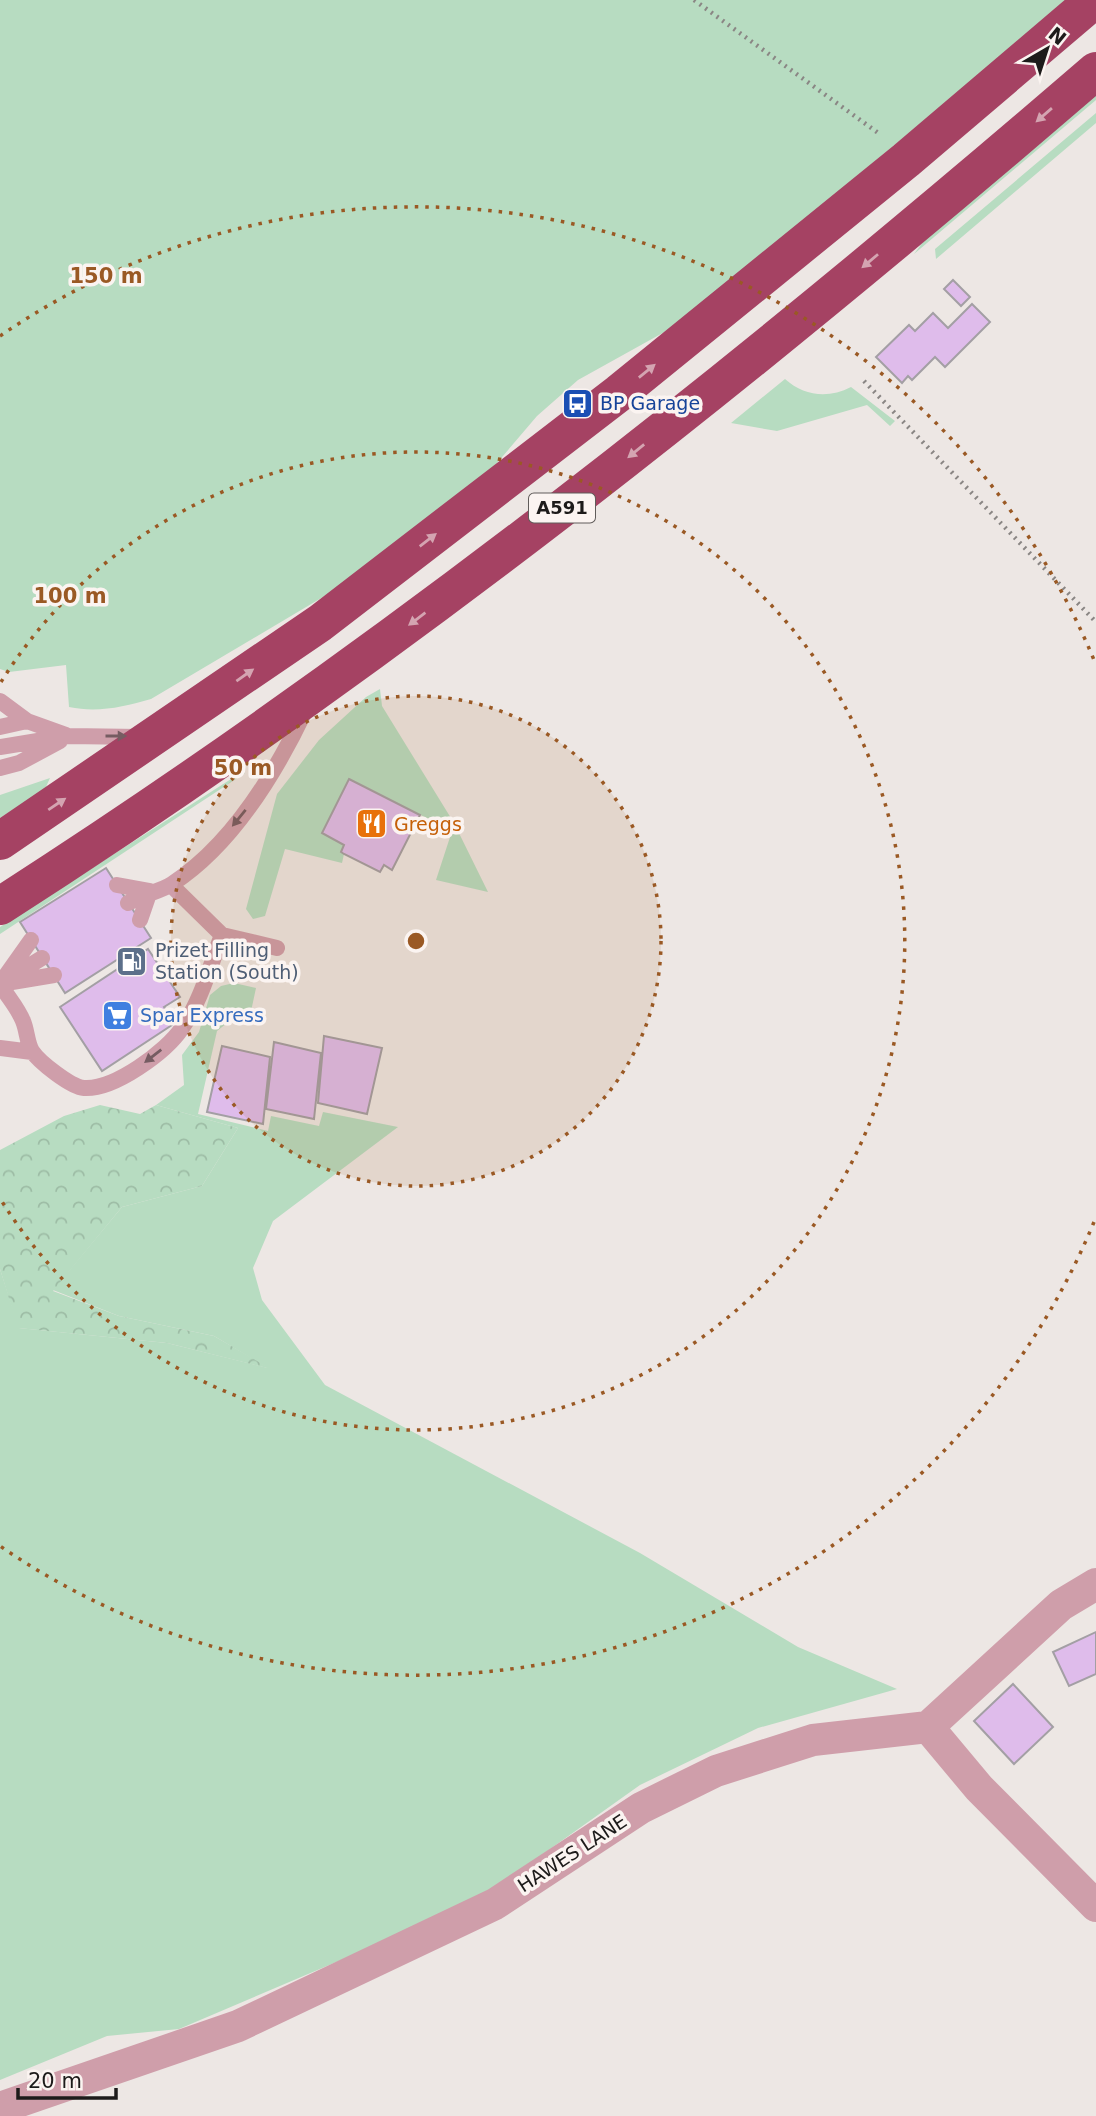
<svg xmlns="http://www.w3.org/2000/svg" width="1096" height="2116" font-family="'DejaVu Sans',sans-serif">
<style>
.grass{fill:#b7dcc1}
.forest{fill:url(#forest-crowns)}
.building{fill:#dfbceb;stroke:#a39fa4;stroke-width:2}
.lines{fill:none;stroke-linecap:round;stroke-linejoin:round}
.path{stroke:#8a8684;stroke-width:4.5;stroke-dasharray:2 5;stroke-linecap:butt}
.lane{stroke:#cf9eaa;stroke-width:16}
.street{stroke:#cf9eaa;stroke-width:32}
.highway{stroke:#a54263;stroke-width:38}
.oneway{fill:#d4a4b1}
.oneway2{fill:#765c62}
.ring{fill:none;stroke:#9a5924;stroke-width:3.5;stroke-dasharray:3.5 7}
.labels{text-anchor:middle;stroke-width:7;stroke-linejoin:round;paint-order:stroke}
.shield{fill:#fbf4f1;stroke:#605c5a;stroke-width:2}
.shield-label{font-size:18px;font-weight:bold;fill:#1d1b1a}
.transit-label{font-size:19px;fill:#164399;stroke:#fbf4f1;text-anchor:start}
.food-label{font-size:19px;fill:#c56008;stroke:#fbf4f1;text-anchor:start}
.service-label{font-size:19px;fill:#4e5e75;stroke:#fbf4f1;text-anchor:start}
.shop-label{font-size:19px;fill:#366cbe;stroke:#fbf4f1;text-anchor:start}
.street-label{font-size:19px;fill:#1d1b1a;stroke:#fbf4f1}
.centre{fill:#9a5924;stroke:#fbf4f1;stroke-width:3.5}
.ring-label{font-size:21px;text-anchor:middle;font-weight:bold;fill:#9a5924;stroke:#fbf4f1;stroke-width:7;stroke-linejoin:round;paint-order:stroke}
</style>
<defs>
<pattern id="forest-crowns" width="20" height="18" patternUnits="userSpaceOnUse" patternTransform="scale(1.75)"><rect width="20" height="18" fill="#b7dcc1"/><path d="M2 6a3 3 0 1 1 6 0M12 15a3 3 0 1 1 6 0" fill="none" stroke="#9dbca5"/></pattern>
</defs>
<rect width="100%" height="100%" fill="#ede7e4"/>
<path class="grass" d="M0,0h1070l-393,325 -99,55 -41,36 -51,60 -158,118 -177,105c-27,8 -54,14 -82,8l-3,-42 -57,7 -9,-3z
M1096,92v8l-182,154 12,-16z
M1096,113v10l-160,136 -1,-10z
M785,379c19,17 43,20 66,8l44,34 -5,5 -23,-21 -90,26 -46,-8z
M380,689l2,17 72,117 34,69 -52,-12 16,-49 -102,-52 -28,54 22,12 -3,6 3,3 -2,9 -57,-14 -20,67 -12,3 -7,-10 31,-115 42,-54 47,-43z
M242,772l3,1 -245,161v-7z
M50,778l-5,11 -45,29v-23z
M234,983l22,5 -6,28 -13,-1 -20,16 -19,83 70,17 3,-15 48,10 4,-14 75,15 -125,94 -20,47 9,32 63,85 315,168 158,94 99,42 -139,39 -118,57 -146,104 -80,40 -235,100 -72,7 -107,44v-811l19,59 148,15 101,25 -54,-32 -95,-20 -66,-26 69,-83 80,-21 36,-58 -82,-23 28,-20 -2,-30 17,-23 11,-37 11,-9z"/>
<path class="forest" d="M100,1105l40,9 16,-9 82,23 -36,58 -80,21 -69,84 66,25 95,20 57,33 -104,-26 -149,-15 -18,-59v-119l64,-34z"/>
<path class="building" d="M953,280l17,17 -9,9 -17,-17z
M972,304l18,18 -45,45 -10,-10 -23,23 -4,-4 -6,7 -26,-26 33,-32 6,6 18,-18 15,15z
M349,779l71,36 -28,55 -8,-5 -4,7 -36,-18 -3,-2 3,-7 -22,-12z
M106,868l45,70 -86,55 -45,-71z
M148,949l32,48 -16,10 11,16 -73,48 -42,-64z
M324,1036l58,12 -15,66 -49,-11z
M274,1042l47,11 -7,66 -48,-10z
M222,1046l48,11 -7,67 -56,-12z
M1096,1632v42l-27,12 -16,-34z
M1013,1684l40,43 -39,37 -40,-43z"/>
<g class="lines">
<path class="path" d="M694,0l187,135
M864,381l232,241"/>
<path class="lane" d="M0,701l27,20 39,14
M0,727l27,-6
M0,747l68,-11 72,1
M0,768l19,-5 41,-22
M117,885l33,6 -10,29
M171,885l51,50 55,13
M128,903c14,-8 33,-12 44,-19 60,-39 103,-110 133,-173
M6,980l36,-22
M0,984c7,12 18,24 23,37 4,9 4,22 9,30 7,11 39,36 52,37 30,2 82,-36 98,-60 19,-27 28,-62 40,-93
M0,984l54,-9
M0,984l31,-44
M0,1048l32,4"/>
<path class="street" d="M928,1727l51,61 117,118
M928,1727l133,-122 35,-21
M0,2108l238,-82 257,-122 146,-96 75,-37 97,-31 115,-13"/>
<path class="highway" d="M0,841l320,-218 299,-230 287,-233 188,-160
M0,906c387,-248 748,-535 1096,-835"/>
</g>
<defs><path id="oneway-solid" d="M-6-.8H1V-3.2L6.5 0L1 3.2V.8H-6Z" transform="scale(1.75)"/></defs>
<g class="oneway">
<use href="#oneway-solid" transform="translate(1044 115) rotate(139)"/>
<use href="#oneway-solid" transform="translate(870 261) rotate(140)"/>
<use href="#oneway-solid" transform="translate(647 371) rotate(-39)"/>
<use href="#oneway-solid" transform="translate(636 451) rotate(141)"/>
<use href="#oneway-solid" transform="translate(428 540) rotate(-38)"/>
<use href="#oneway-solid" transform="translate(417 619) rotate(143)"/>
<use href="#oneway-solid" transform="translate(245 675) rotate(-35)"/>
<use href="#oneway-solid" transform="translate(57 804) rotate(-34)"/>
</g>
<g class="oneway2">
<use href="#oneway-solid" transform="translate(116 736)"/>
<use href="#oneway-solid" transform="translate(239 818) rotate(129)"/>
<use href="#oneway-solid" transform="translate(153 1056) rotate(142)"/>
</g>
<circle cx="416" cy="941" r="245" fill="#9a5924" fill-opacity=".12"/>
<g class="ring">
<circle cx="416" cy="941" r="245"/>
<path d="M1 682A489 489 0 1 1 1 1200"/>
<path d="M1094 1222A734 734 0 0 1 0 1546M0 336A734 734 0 0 1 1094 660"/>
</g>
<defs>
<symbol id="bus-square" viewBox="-11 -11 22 22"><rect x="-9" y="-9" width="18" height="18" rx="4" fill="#1a4fb4" stroke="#fbf4f1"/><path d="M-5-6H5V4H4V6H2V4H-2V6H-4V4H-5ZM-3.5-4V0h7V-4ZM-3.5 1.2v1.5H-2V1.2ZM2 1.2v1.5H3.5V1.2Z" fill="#fff"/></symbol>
<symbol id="restaurant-square" viewBox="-11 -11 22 22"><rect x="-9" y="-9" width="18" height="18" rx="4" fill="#e8710a" stroke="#fbf4f1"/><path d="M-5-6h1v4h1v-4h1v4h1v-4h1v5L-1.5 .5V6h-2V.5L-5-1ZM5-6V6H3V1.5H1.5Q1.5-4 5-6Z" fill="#fff"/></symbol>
<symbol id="fuel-square" viewBox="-11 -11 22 22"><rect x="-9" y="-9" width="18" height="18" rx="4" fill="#5c6f8a" stroke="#fbf4f1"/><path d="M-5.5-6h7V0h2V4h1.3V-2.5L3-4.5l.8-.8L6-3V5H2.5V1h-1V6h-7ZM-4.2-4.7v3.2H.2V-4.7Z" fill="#fff"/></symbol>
<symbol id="supermarket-square" viewBox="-11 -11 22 22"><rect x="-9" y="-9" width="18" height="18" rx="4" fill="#3f7fe0" stroke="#fbf4f1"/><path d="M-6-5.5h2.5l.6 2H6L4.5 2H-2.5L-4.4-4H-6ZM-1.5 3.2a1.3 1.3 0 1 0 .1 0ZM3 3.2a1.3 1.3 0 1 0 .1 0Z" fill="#fff"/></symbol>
</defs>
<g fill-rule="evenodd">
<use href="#bus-square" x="560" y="386" width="35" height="35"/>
<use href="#restaurant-square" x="354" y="806" width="35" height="35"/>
<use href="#fuel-square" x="114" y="944" width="35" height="35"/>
<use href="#supermarket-square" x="100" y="998" width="35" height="35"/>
</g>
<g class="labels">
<rect class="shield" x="529" y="493.5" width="66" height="29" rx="5"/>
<g class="shield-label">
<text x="562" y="514">A591</text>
</g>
<g class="transit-label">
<text x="600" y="410">BP Garage</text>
</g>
<g class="food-label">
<text x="394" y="831">Greggs</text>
</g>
<g class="service-label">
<text x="155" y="957">Prizet Filling<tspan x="155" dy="22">Station (South)</tspan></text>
</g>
<g class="shop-label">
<text x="140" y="1022">Spar Express</text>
</g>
<g class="street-label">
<text transform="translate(572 1853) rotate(-33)" y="7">HAWES LANE</text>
</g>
</g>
<circle cx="416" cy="941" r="10" class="centre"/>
<g class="ring-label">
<text x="106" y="283">150 m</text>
<text x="70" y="603">100 m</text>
<text x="243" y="775">50 m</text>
</g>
<g transform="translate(1047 49) rotate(39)" stroke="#fbf4f1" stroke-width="5" paint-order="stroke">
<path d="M0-5L12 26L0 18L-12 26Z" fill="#1d1b1a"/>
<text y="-10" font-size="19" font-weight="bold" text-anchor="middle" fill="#1d1b1a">N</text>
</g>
<path d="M18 2088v10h98v-10" fill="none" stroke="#1d1b1a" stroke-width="3.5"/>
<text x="28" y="2088" font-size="21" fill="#1d1b1a" stroke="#fbf4f1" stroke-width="5" paint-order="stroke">20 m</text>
</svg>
